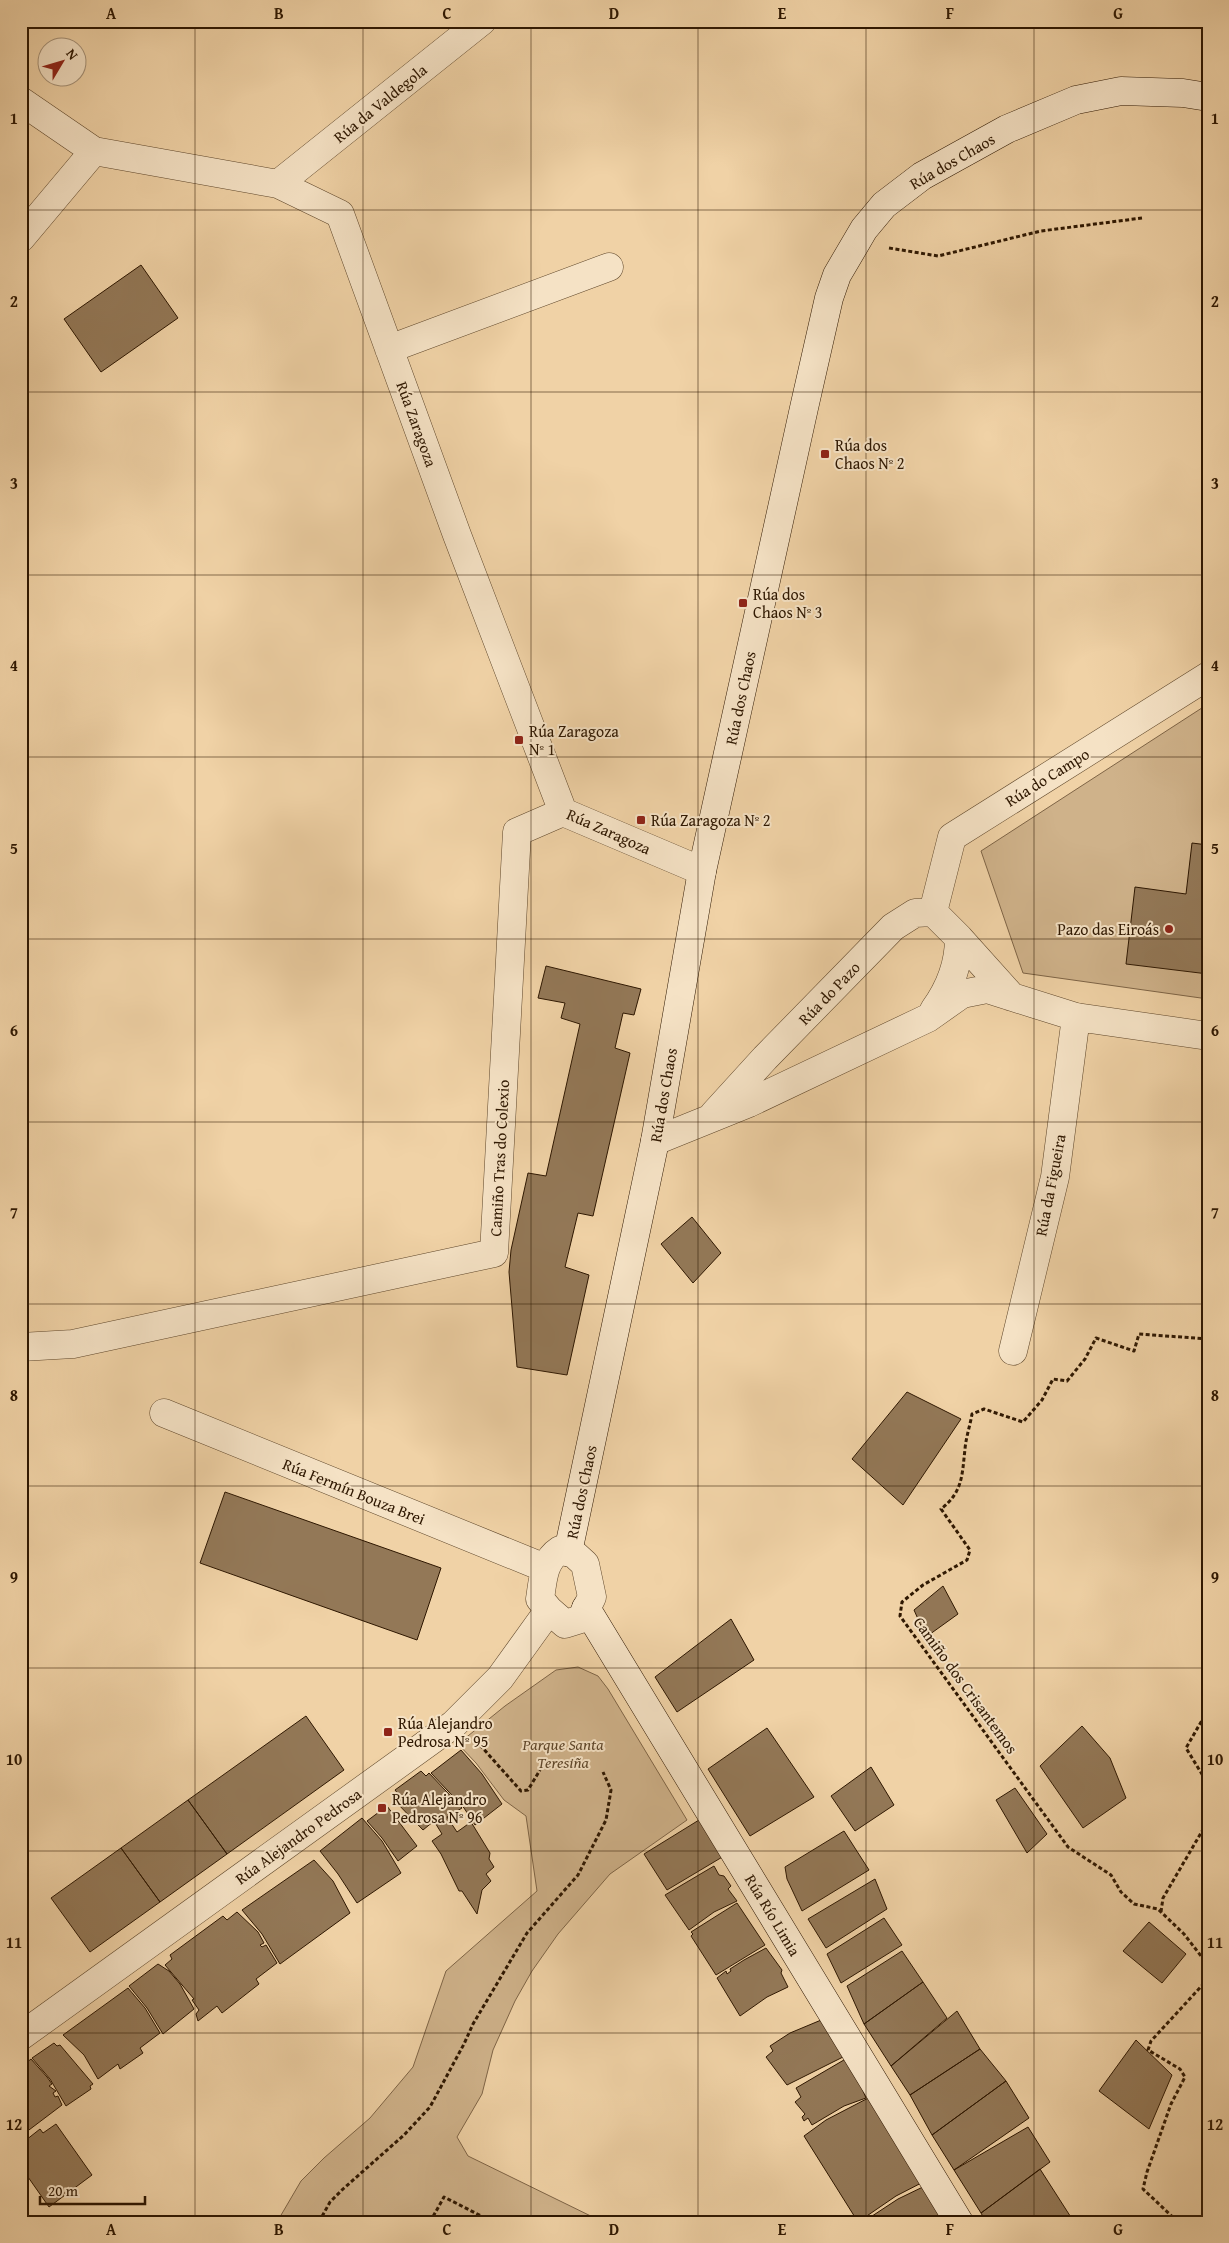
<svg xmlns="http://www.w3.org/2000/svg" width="1229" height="2243" font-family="'Gentium Book Plus',serif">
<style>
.green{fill:#cfb28a;stroke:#7e6446}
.building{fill:#937857;stroke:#2e1701}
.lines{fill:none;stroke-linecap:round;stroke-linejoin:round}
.street-casing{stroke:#5e462a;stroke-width:29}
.secondary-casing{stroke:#2e1701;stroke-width:29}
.path{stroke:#2e1701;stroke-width:3;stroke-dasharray:4 2.5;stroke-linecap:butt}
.street{stroke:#f5e2c5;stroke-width:28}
.secondary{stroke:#f5e2c5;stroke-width:28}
.grid{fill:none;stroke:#2e1701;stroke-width:1;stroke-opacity:0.55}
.poi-dot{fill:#8f2418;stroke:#f5e2c5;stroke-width:2}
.labels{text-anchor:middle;stroke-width:4;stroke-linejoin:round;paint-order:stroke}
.street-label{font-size:16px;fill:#2e1701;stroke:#f5e2c5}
.poi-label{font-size:16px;fill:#2e1701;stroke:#f5e2c5;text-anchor:start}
.park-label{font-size:16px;font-style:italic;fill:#5e462a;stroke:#f5e2c5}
.neatline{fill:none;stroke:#2e1701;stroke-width:2}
.grid-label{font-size:16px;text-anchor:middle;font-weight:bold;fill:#2e1701}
</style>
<rect width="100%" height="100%" fill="#f0d2a6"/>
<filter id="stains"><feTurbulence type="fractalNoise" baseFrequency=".004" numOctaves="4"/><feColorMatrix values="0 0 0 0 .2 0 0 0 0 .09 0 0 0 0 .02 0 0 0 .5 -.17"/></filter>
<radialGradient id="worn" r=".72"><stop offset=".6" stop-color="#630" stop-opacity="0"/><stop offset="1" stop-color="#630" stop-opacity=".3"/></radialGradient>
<path class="green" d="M1208,704v295l-185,-26 -42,-122z
M578,1667l20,9 10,13 79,131 -77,54 -52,60 -26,37 -17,30 -22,49 -11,44 -25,43 11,19 135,66h-326l24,-41 23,-23 46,-40 43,-51 33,-96 91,-80 -11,-75 -22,-16 -28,-37 -18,-19 47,-38 51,-36z"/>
<path class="building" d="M141,265l37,53 -77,54 -37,-53z
M1192,843l16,2v129l-82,-10 9,-77 51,7z
M546,966l95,23 -7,26 -11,-2 -8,35 15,5 -37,163 -15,-3 -13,54 24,8 -22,100 -50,-8 -8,-95 2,-22 17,-77 18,3 34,-152 -19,-6 4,-15 -27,-5z
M692,1217l29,36 -28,30 -32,-39z
M907,1392l54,27 -58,86 -51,-46z
M225,1492l216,76 -24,72 -217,-77z
M943,1586l15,28 -32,23 -12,-27z
M731,1619l23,41 -77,52 -22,-35z
M306,1716l38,54 -117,84 -39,-54z
M1082,1726l28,32 16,40 -43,30 -43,-62z
M767,1728l47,69 -64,39 -42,-67z
M461,1750l21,24 20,30 -27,21 -11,-17 -33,-35z
M871,1767l23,38 -39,26 -24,-35z
M421,1771l5,5 3,-3 33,35 -15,9 10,15 14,-10 19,31 -1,6 5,8 -8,7 5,7 -9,9 -5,24 -15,-23h-3l-18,-37 -9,-13 10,-7 -8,-13 -11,9 -29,-30 5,-5 -4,-5z
M1015,1788l32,46 -20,19 -31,-53z
M188,1800l39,54 -67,48 -39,-54z
M387,1806l30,40 -19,15 -16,-23 -15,-17z
M362,1818l20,23 19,32 -44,30 -19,-29 -18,-23z
M699,1820l25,36 -57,34 -23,-36z
M844,1831l25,39 -67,41 -15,-32 -2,-12z
M121,1848l39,54 -70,50 -39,-54z
M314,1860l19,21 17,32 -70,51 -18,-30 -20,-24z
M714,1866l5,9 5,1 7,10 -3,3 9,12 -23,11 -25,18 -24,-35z
M875,1879l12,30 -61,39 -18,-29z
M737,1903l28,42 -49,30 -25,-39 2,-2 -2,-2z
M237,1912l21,20 6,11 -4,2 2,2 4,-2 11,18 -21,16 3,5 -37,29 -5,-7 -19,15 -2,-7 3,-4 -7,-10 2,-1 -29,-34 7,-6 -2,-4 53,-39 4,4z
M884,1918l18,27 -61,38 -14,-29z
M1149,1922l37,32 -24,29 -39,-32z
M766,1948l16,22 -1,3 7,14 -21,10 -27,19 -23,-38 9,-7 1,3 4,-3 -1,-2 14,-9z
M902,1951l21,31 -59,42 -17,-38z
M158,1964l11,7 11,13 14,25 -31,25 -16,-26 -18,-22z
M923,1982l24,36 -56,48 -27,-42z
M128,1988l17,20 15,25 -20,15 3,5 -23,16 -2,-5 -20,15 -14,-24 -21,-20z
M957,2011l23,38 -70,46 -19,-29z
M826,2018l17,39 -56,28 -21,-28 7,-6 -3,-5 20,-13z
M1136,2040l36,35 -23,54 -50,-38z
M54,2043l3,3 3,-1 33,39 -3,2 1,3 -25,17 -16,-27 -18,-21z
M980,2049l26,32 -74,54 -22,-40z
M849,2057l17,41 -22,8 -32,19 -4,-7 -4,3 -2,-4 3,-3 -10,-12 6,-5 -5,-9z
M31,2059l16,18 5,7 -3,2 7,5 -3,2 2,4 3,-1 4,9 -41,31v-69z
M1006,2081l23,37 -75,52 -22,-35z
M874,2095l55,84 -33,17 -38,26 -54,-86 22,-16z
M56,2124l36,51 -43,32 -28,-40v-23l19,-15 3,4z
M1028,2127l22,35 -69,51 -27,-43z
M1040,2169l34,53h-88l-5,-9z
M929,2184l24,38h-90l35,-23z"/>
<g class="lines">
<defs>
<path id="street" d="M21,101l73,50 184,33 62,30 117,321 106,277 139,59
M278,184l204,-163
M21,238l73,-87
M389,349l220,-82
M933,912l19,-75 256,-161
M959,938l53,59
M714,1114l51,-56 128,-131 22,-14 18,-1 26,26c0,27 -9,50 -25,72
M655,1141l94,-38 179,-85 34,-24 25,-5 89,28 132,19
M21,1347l52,-3 421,-91 23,-421 46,-20
M1013,1351l42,-174 21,-160
M164,1413l381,155
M560,1550l14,4 11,10 7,33 -11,22 -16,5 -16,-14 -9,-11c3,-19 3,-38 20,-49z
M21,2036l433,-312 46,-46 49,-68"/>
<path id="secondary" d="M568,1552l87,-411 47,-270 102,-463 25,-110 8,-23 27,-46 20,-24 38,-29 85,-47 69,-29 45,-9 62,2 25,4
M586,1608l373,614"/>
</defs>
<use href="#street" class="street-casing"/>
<use href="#secondary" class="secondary-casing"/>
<path class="path" d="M889,248l49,8 103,-25 101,-13
M1208,1339l-69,-5 -5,17 -38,-13 -11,21 -18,22 -14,-2 -11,21 -19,22 -39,-13 -12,5c-2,12 -6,23 -7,35 -3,26 -2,43 -24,60l29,41 -3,10 -44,25 -21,17 -2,14 168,231 43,28 10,17 13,12 24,5 26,25 24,31
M1208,1710l-22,38 22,36
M480,1745l41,46 7,-1 12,-20
M1161,1912l2,-14 45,-77
M319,2222l11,-20 13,-13 61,-54 26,-28 34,-63 9,-20 54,-91 51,-58 28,-55 5,-30 -8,-18
M430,2222l14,-25 49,25
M1178,2222l-35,-33 4,-17 24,-68 14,-27 -5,-8 -32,-19 3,-9 57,-62"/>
<use href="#street" class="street"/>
<use href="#secondary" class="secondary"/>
</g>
<path class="grid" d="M195,21v2201M363,21v2201M531,21v2201M698,21v2201M866,21v2201M1034,21v2201M21,210h1187M21,392h1187M21,575h1187M21,757h1187M21,939h1187M21,1122h1187M21,1304h1187M21,1486h1187M21,1668h1187M21,1851h1187M21,2033h1187"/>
<g class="poi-dot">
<rect x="820" y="449" width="10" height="10" rx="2.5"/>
<rect x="738" y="598" width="10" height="10" rx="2.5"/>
<rect x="514" y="735" width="10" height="10" rx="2.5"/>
<rect x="636" y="815" width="10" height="10" rx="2.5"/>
<circle cx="1169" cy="929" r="5"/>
<rect x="383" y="1727" width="10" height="10" rx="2.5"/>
<rect x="377" y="1803" width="10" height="10" rx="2.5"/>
</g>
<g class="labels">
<g class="street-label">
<text transform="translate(380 103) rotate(-39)" y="6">Rúa da Valdegola</text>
<text transform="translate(952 161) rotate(-30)" y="6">Rúa dos Chaos</text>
<text transform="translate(417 424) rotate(70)" y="6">Rúa Zaragoza</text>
<text transform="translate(740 698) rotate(-78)" y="6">Rúa dos Chaos</text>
<text transform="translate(1047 777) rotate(-32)" y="6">Rúa do Campo</text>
<text transform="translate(609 831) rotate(24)" y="6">Rúa Zaragoza</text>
<text transform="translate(829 993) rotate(-46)" y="6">Rúa do Pazo</text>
<text transform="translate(663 1095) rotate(-80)" y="6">Rúa dos Chaos</text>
<text transform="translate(499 1158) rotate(-87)" y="6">Camiño Tras do Colexio</text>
<text transform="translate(1050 1185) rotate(-79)" y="6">Rúa da Figueira</text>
<text transform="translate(354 1491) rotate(22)" y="6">Rúa Fermín Bouza Brei</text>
<text transform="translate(581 1492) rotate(-78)" y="6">Rúa dos Chaos</text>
<text transform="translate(966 1685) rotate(54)" y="6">Camiño dos Crisantemos</text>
<text transform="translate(298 1836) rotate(-36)" y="6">Rúa Alejandro Pedrosa</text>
<text transform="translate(773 1915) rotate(59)" y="6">Rúa Río Limia</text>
</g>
<g class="poi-label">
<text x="835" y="451">Rúa dos<tspan x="835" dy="18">Chaos Nº 2</tspan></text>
<text x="753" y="600">Rúa dos<tspan x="753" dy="18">Chaos Nº 3</tspan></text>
<text x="529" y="737">Rúa Zaragoza<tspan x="529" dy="18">Nº 1</tspan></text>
<text x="651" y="826">Rúa Zaragoza Nº 2</text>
<text x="1159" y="935" text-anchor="end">Pazo das Eiroás</text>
<text x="398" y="1729">Rúa Alejandro<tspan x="398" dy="18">Pedrosa Nº 95</tspan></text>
<text x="392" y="1805">Rúa Alejandro<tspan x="392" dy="18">Pedrosa Nº 96</tspan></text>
</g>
<g class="park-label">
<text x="563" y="1750">Parque Santa<tspan x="563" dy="18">Teresiña</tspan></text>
</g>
</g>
<rect width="1229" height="2243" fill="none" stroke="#f0d2a6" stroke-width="55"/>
<g transform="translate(62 62) rotate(52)"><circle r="24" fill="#f5e2c5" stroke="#a59177"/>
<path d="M0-4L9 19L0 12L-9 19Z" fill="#8f2418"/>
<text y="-8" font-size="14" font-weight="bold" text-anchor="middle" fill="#2e1701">N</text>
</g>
<path d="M40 2196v8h105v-8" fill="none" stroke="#2e1701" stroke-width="2.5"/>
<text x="48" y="2196" font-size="15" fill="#2e1701" stroke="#f5e2c5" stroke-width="4" paint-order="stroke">20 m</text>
<rect x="28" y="28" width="1174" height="2188" class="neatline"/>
<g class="grid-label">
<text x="111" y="19">A</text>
<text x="279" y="19">B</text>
<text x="447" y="19">C</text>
<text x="614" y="19">D</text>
<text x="782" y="19">E</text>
<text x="950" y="19">F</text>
<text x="1118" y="19">G</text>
<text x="14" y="124">1</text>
<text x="1215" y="124">1</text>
<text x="14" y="307">2</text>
<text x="1215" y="307">2</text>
<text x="14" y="489">3</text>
<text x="1215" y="489">3</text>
<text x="14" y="671">4</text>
<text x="1215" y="671">4</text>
<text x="14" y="854">5</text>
<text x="1215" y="854">5</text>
<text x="14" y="1036">6</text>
<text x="1215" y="1036">6</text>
<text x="14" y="1218">7</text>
<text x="1215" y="1218">7</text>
<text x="14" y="1401">8</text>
<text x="1215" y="1401">8</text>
<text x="14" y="1583">9</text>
<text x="1215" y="1583">9</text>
<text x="14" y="1765">10</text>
<text x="1215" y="1765">10</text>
<text x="14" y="1948">11</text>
<text x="1215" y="1948">11</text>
<text x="14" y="2130">12</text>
<text x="1215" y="2130">12</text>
<text x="111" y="2235">A</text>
<text x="279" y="2235">B</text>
<text x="447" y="2235">C</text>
<text x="614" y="2235">D</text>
<text x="782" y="2235">E</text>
<text x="950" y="2235">F</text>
<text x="1118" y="2235">G</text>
</g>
<rect width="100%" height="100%" filter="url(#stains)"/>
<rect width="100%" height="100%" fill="url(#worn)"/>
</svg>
